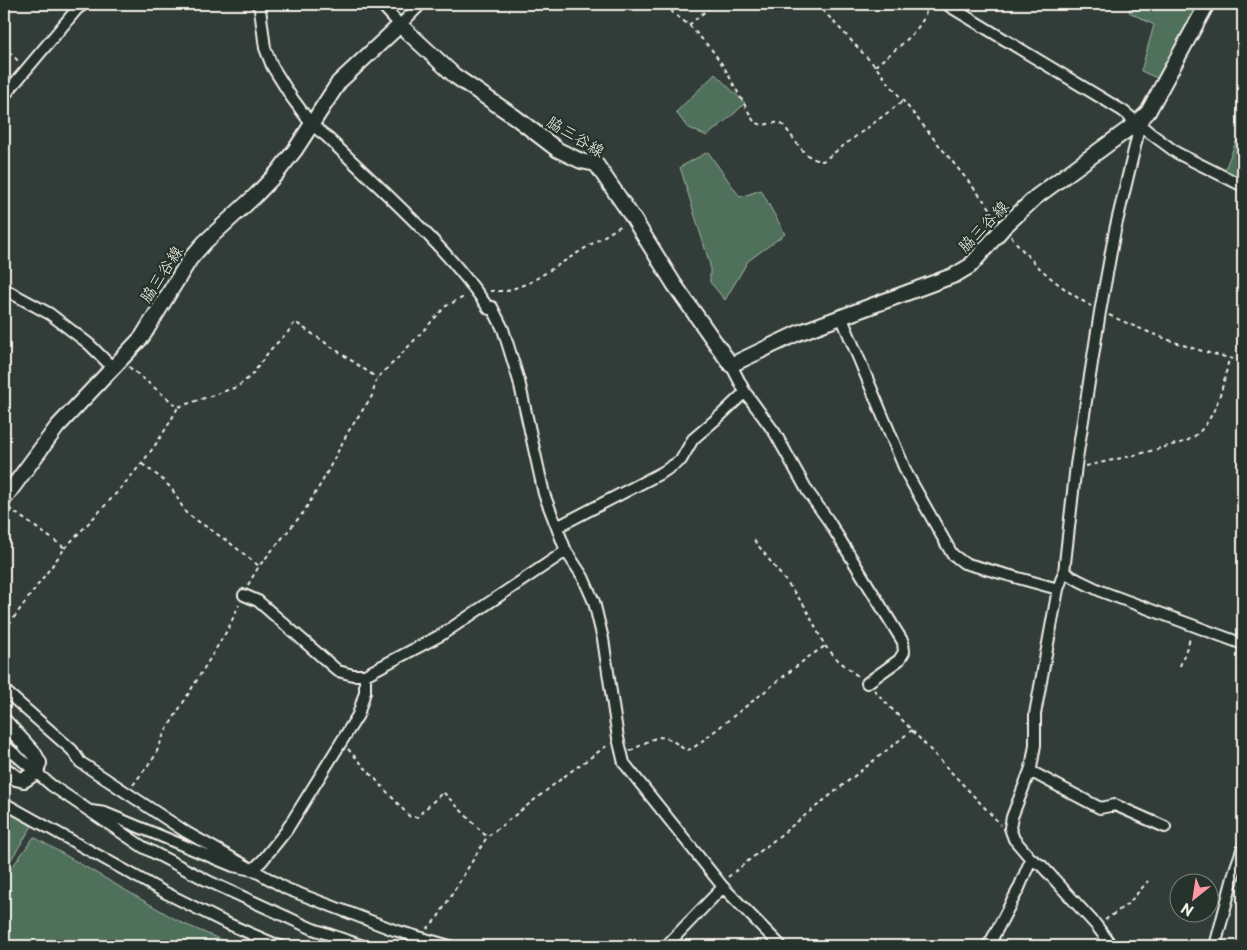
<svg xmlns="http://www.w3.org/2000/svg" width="1247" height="950" font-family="'Playpen Sans','Klee One',sans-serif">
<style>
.green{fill:#50715c;stroke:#a2b1a2}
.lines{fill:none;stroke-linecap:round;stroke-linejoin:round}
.minor-casing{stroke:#f4f1e8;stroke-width:14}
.secondary-casing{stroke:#f4f1e8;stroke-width:18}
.path{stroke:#f4f1e8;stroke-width:2;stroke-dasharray:4 4;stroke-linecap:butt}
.minor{stroke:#26332d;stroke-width:10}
.secondary{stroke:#26332d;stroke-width:14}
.labels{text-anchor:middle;stroke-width:5;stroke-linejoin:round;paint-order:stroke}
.street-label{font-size:16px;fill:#f4f1e8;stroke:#26332d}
</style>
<rect width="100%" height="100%" fill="#323d3a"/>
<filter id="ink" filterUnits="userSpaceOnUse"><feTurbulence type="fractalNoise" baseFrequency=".02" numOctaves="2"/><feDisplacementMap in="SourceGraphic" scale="10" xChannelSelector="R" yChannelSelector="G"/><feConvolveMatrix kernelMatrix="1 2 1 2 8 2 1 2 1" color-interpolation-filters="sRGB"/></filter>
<g filter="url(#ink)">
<path class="green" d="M1131,4h70l-40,76 -20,-9 13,-46 -25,-13z
M715,74l30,29 -9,9 -29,24 -20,-9 -11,-15z
M1237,139l6,3v40l-19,-10z
M708,152l32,45 21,-7 24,44 -37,27 -23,39 -15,-18v-17l-30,-98z
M4,807l28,19 -28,45z
M34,837l148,86 54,23h-232v-68z"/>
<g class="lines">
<defs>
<path id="minor" d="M257,4l3,5 5,39 7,18 20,32 20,27 14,11c55,54 120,109 163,173l3,-2 11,22 16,52 25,113 22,57 17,26 11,25 9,37 15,99 6,25 99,124 58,59
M381,4l19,21 21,-21
M950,4l-1,2 174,105 27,22 27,20 66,33
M4,96l73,-87 7,-5
M4,289l46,25 39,30 23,23
M841,316l66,158 45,80 12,9 94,26
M731,365l14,27 30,41 33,59 20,28 75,122 1,10 -5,8 -32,23
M557,527l106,-55 18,-12 12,-21 28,-24 24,-23
M1064,572l16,9 23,11 140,52
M244,595l14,6 80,70 15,4h12l76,-40 125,-84
M4,690l68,60 8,12 106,70 101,57 107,41 56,16
M4,745l47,40 92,62 65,34 105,48 50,17
M1030,771l70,37 15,-3 50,22
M4,803l160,89 60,30 55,24
M91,811l14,2 128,53 19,4 10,-9 24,-30 72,-116 7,-23v-17
M666,946l57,-59
M987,946l4,-5 28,-53 12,-29
M1112,946l-16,-21 -54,-59 -11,-7 -17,-20 -4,-11 2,-11 19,-49 4,-23v-31l23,-125 6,-17 12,-107 24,-153 15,-82 22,-92 1,-16
M1215,946l20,-76 8,-23"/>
<path id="secondary" d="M4,499l53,-72 85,-90 48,-78 15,-17 51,-47 21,-22 18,-23 44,-68 61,-57 55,51 60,41 43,33 23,11 15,3 37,54 41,66 57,81 67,-32 157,-58 15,-9 34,-39 32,-30 102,-75 10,-10 59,-108
M4,721l30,33 5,9 -3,9 -12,8 -8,-2 -12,-9"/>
</defs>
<use href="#minor" class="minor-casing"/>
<use href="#secondary" class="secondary-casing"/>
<path class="path" d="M666,4l8,10 15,11 23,25 12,17 29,53c12,11 18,-2 30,5 3,2 5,7 7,9 9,12 17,26 33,27l80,-60
M817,4l58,62 123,152
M898,4l41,2
M689,25l25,-21
M4,46l16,17
M875,66c17,-14 51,-37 52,-60
M1011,236c22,29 49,52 80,70
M490,291h17l24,-9 91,-57
M1109,315c46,21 85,36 134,46
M129,367l49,40 59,-20 14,-11 19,-26 18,-18 7,-10 82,56
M142,464l19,14 11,11 14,24 44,30 29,23
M1086,466c27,-6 55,-12 82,-20 7,-2 16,-3 22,-7 25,-14 34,-55 39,-81
M754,540l50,65 21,41 14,15 20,16
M65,548c41,-44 86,-87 113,-141
M248,585l11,-19 44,-53 19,-31 26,-50 24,-36 5,-18 20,-19 49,-53 20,-10
M4,631l61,-83 -55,-39
M1180,666l11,-30
M874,690l127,135
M348,749l62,68h7l26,-25 44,45
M1242,749l1,1
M630,751c28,-14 29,-22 55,-1l7,-1 115,-91 18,-12
M133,785l22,-29 9,-22 64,-105 11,-24
M728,877l184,-147
M1105,920l24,-17 19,-22
M427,929l11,-12 49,-80 83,-65 38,-27"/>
<use href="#minor" class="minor"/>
<use href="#secondary" class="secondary"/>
</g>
</g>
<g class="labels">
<g class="street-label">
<text transform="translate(576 136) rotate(31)" y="6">脇三谷線</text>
<text transform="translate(983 226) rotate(-46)" y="6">脇三谷線</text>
<text transform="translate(161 274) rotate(-57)" y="6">脇三谷線</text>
</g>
</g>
<rect width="1247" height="950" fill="none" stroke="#26332d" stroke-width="20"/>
<rect x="10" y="10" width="1227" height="930" fill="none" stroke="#f4f1e8" stroke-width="2" filter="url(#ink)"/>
<g transform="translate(1194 898) rotate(210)"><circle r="24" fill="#26332d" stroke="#787f78"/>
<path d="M0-4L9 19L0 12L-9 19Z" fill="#ff9aa2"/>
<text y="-8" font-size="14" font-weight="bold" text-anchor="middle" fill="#f4f1e8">N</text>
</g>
</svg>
